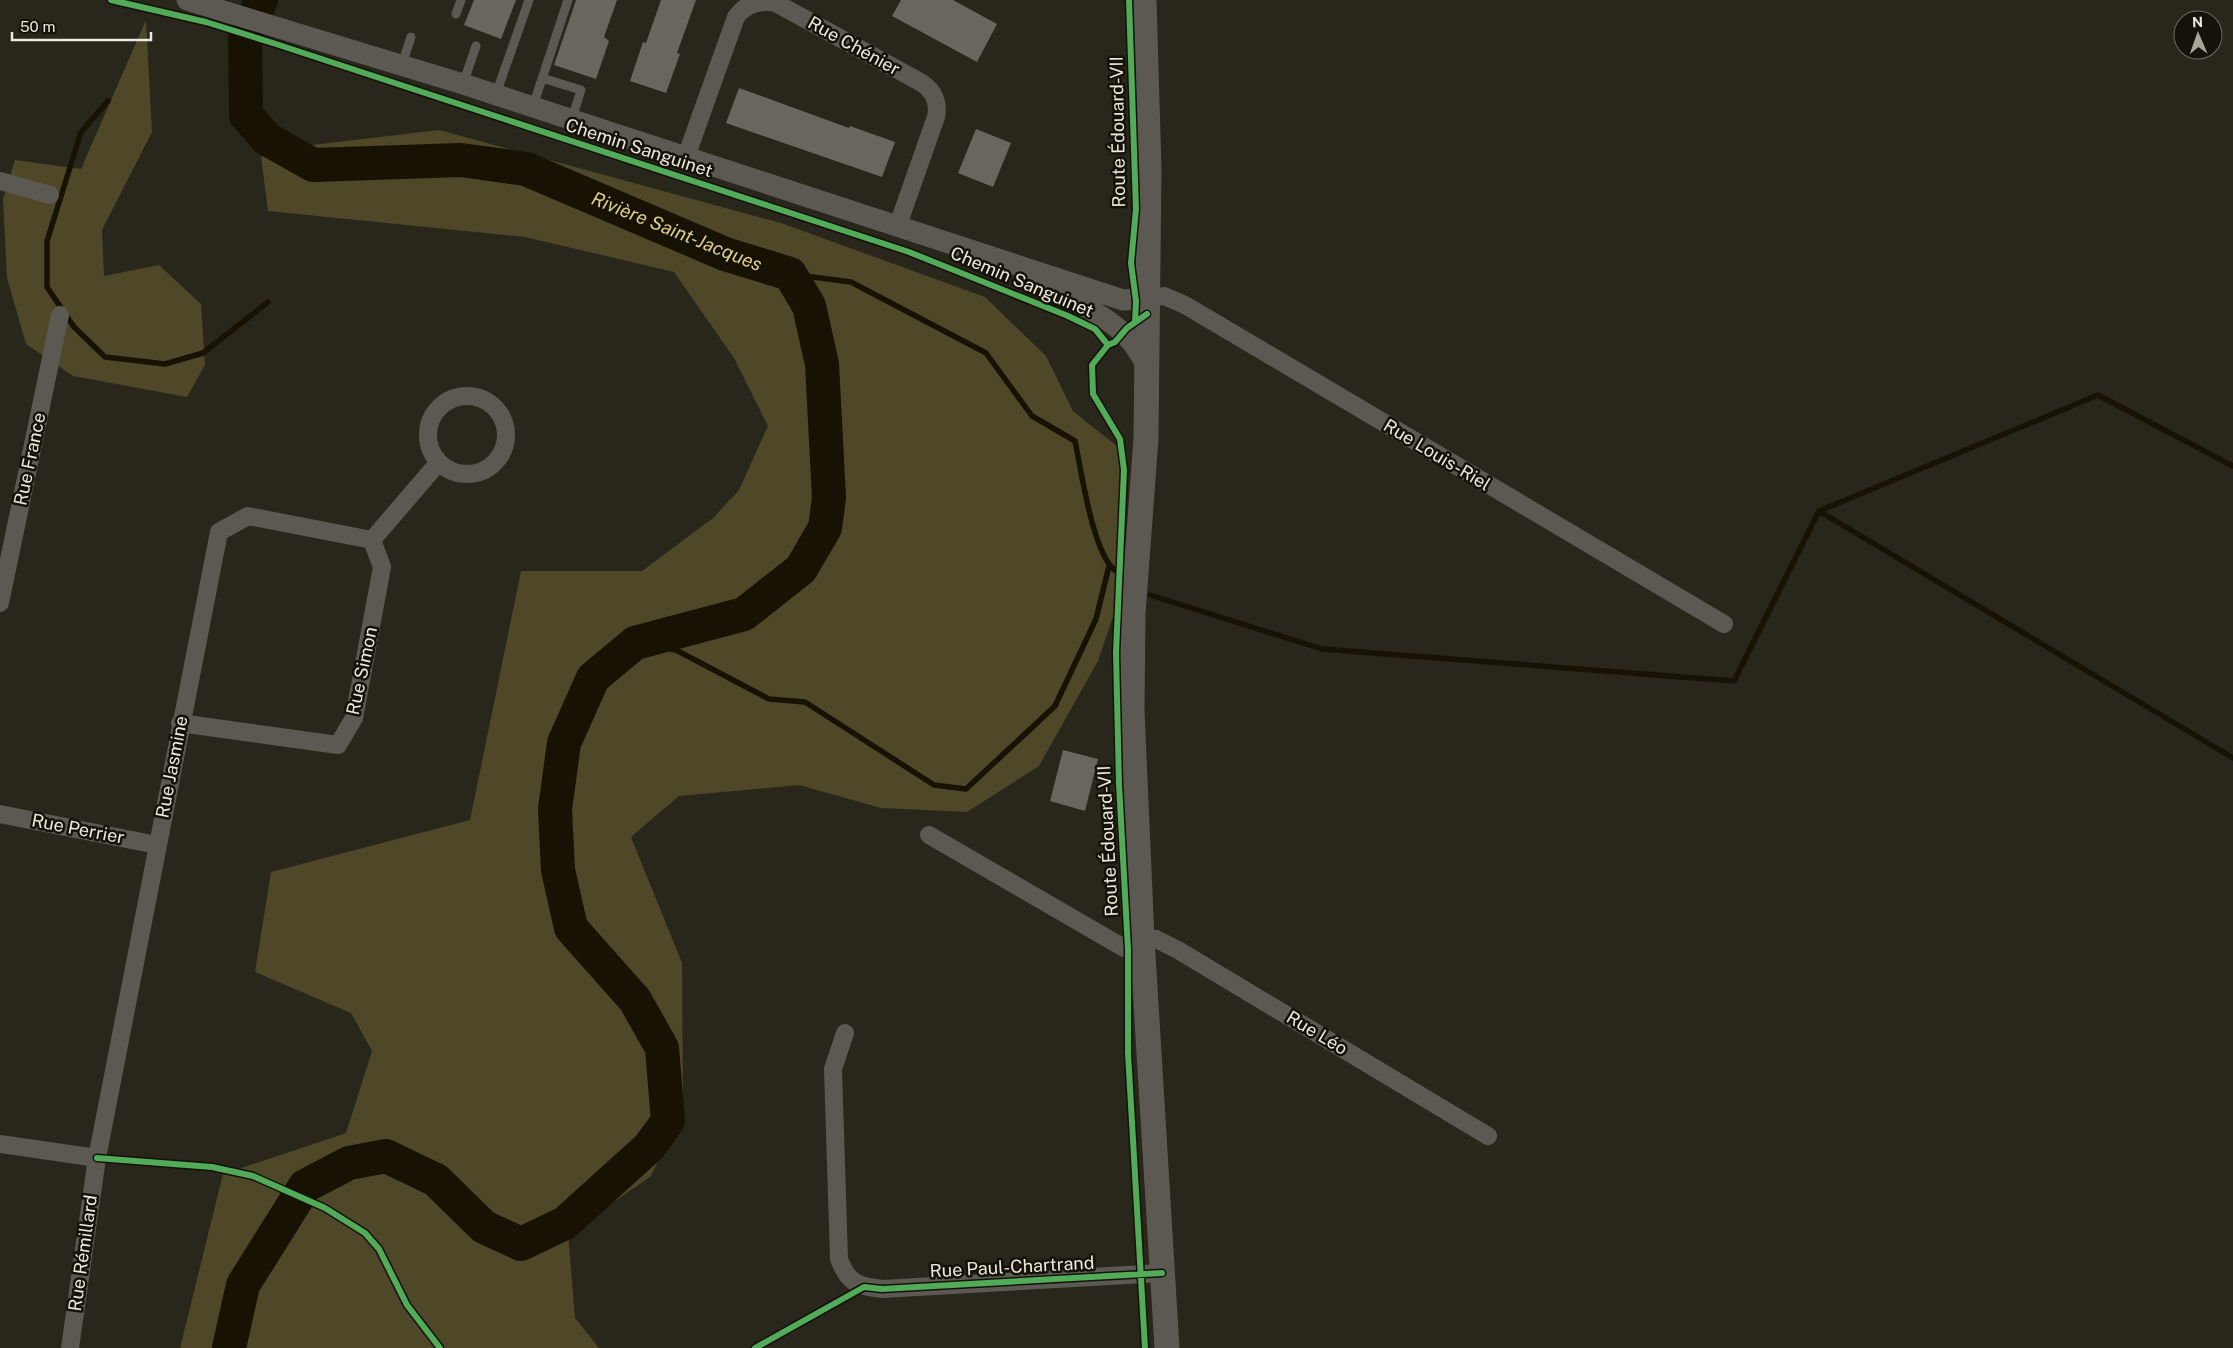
<svg xmlns="http://www.w3.org/2000/svg" width="2233" height="1348" font-family="'Public Sans',sans-serif">
<style>
.green{fill:#4e4728}
.lines{fill:none;stroke-linecap:round;stroke-linejoin:round}
.stream{stroke:#171203;stroke-width:5.5}
.river{stroke:#171203;stroke-width:34}
.building{fill:#69665d}
.service{stroke:#5b5952;stroke-width:9}
.minor{stroke:#5b5952;stroke-width:18}
.tertiary{stroke:#5b5952;stroke-width:21}
.secondary{stroke:#5b5952;stroke-width:25}
.cycleway-casing{stroke:#15120a;stroke-width:9}
.cycleway{stroke:#51ab58;stroke-width:6}
.labels{text-anchor:middle;stroke-width:5;stroke-linejoin:round;paint-order:stroke}
.street-label{font-size:18px;fill:#ece9dc;stroke:#15120a}
.water-label{font-size:19px;font-style:italic;fill:#dfce89;stroke:#15120a}
</style>
<rect width="100%" height="100%" fill="#29261c"/>
<path class="green" d="M146,20l6,112 -50,98 2,46 55,-11 42,39 4,61 -18,32 -114,-21 -47,-32 -19,-66 -4,-79 12,-39 66,9z
M439,130l342,93 204,74 61,59 27,55 45,36 5,44 3,72 -8,39 -20,59 -59,105 -72,46 -86,-4 -82,-23 -120,11 -48,41 51,126 1,150 -33,64 -82,56 7,85 24,30h-419l43,-174 123,-41 26,-82 -21,-38 -96,-41 16,-100 199,-52 51,-249h121l71,-53 26,-28 29,-64 -34,-68 -60,-86 -149,-35 -257,-26 -7,-54 26,-9z"/>
<g class="lines">
<path class="stream" d="M108,101l-27,31 -34,109v46l27,40 31,30 60,7 38,-11 65,-51
M790,274l61,8 135,71 46,63 43,25c6,28 18,115 41,130
M1819,511l414,247
M1150,595l172,54 412,32 85,-170 279,-116 135,71
M635,643l41,7 93,49 36,3 129,83 32,4 89,-83 41,-87 13,-53"/>
<path class="river" d="M229,1348l14,-63 62,-99 44,-23 37,-7 50,24 48,47 37,17 44,-21 84,-76 19,-26 -6,-73 -27,-48 -64,-72 -13,-58 -3,-61 9,-66 29,-65 42,-35 109,-29 57,-45 24,-41 4,-30 -7,-134 -13,-58 -19,-32 -65,-20 -199,-85 -65,-9 -148,5 -46,-26 -21,-24 -1,-77 16,-38"/>
</g>
<path class="building" d="M474,0h42l-15,39 -37,-14z
M576,0h41l-13,37 5,4 -13,38 -42,-14z
M661,0h35l-19,53 3,1 -14,39 -36,-12 13,-39 3,1z
M901,0h52l44,24 -20,38 -85,-46z
M739,88l110,40 1,-2 45,16 -13,35 -156,-54z
M976,129l35,14 -18,44 -35,-14z
M1063,750l35,9 -13,52 -35,-10z"/>
<g class="lines">
<path class="service" d="M456,14l5,-14
M402,64l9,-27
M542,78l39,12 -9,29
M463,84l13,-38
M496,94l33,-94
M533,106l35,-106"/>
<path class="minor" d="M686,157l50,-140c10,-14 24,-17 40,-14l146,80c12,8 17,20 14,34l-38,108
M0,181l50,14
M1147,299l17,-3 21,9 539,319
M428 435a39 39 0 1 1 78 0a39 39 0 1 1-78 0Z
M372,540l67,-78
M0,603l60,-288
M180,723l158,22 16,-27 28,-151 -10,-27
M0,814l157,31
M929,835l195,113 8,2h11
M1142,938l14,1 22,11 310,186
M845,1033l-12,36 6,190c9,24 18,27 43,30l280,-16
M0,1144l97,14
M70,1348l27,-190 122,-626 29,-16 124,24"/>
<path class="tertiary" d="M187,0l276,84 660,216 24,-1
M1044,281c27,21 63,33 86,59 7,8 12,18 17,26"/>
<path class="secondary" d="M1144,0l5,168 -3,270 -13,176 -1,97 10,227 25,410"/>
<defs>
<path id="cycleway" d="M111,0l95,22 70,22 633,208 159,64 27,13 13,16 7,-3 12,-14 20,-14
M1129,0l7,209 -5,54 5,38 -1,21
M1108,345l-16,20 1,29 27,45 4,31 -8,183 3,131 9,165v104l17,295
M97,1158l115,9 41,9 72,32 40,25 14,16 28,56 33,43
M755,1348l109,-61 18,2 280,-16"/>
</defs>
<use href="#cycleway" class="cycleway-casing"/>
<use href="#cycleway" class="cycleway"/>
</g>
<g class="labels">
<g class="street-label">
<text transform="translate(854 46) rotate(29)" y="6">Rue Chénier</text>
<text transform="translate(1118 132) rotate(-91)" y="6">Route Édouard-VII</text>
<text transform="translate(639 148) rotate(18)" y="6">Chemin Sanguinet</text>
<text transform="translate(1022 282) rotate(23)" y="6">Chemin Sanguinet</text>
<text transform="translate(1437 455) rotate(31)" y="6">Rue Louis-Riel</text>
<text transform="translate(30 459) rotate(-78)" y="6">Rue France</text>
<text transform="translate(362 671) rotate(-78)" y="6">Rue Simon</text>
<text transform="translate(172 767) rotate(-79)" y="6">Rue Jasmine</text>
<text transform="translate(78 829) rotate(11)" y="6">Rue Perrier</text>
<text transform="translate(1108 841) rotate(-93)" y="6">Route Édouard-VII</text>
<text transform="translate(1317 1033) rotate(31)" y="6">Rue Léo</text>
<text transform="translate(83 1253) rotate(-82)" y="6">Rue Rémillard</text>
<text transform="translate(1012 1267) rotate(-3)" y="6">Rue Paul-Chartrand</text>
</g>
<g class="water-label">
<text transform="translate(677 231) rotate(22)" y="7">Rivière Saint-Jacques</text>
</g>
</g>
<g transform="translate(2198 35) rotate(358)"><circle r="24" fill="#15120a" stroke="#6b685e"/>
<path d="M0-4L9 19L0 12L-9 19Z" fill="#a8a599"/>
<text y="-8" font-size="14" font-weight="bold" text-anchor="middle" fill="#ece9dc">N</text>
</g>
<path d="M12 32v8h139v-8" fill="none" stroke="#ece9dc" stroke-width="2.5"/>
<text x="20" y="32" font-size="15" fill="#ece9dc" stroke="#15120a" stroke-width="4" paint-order="stroke">50 m</text>
</svg>
